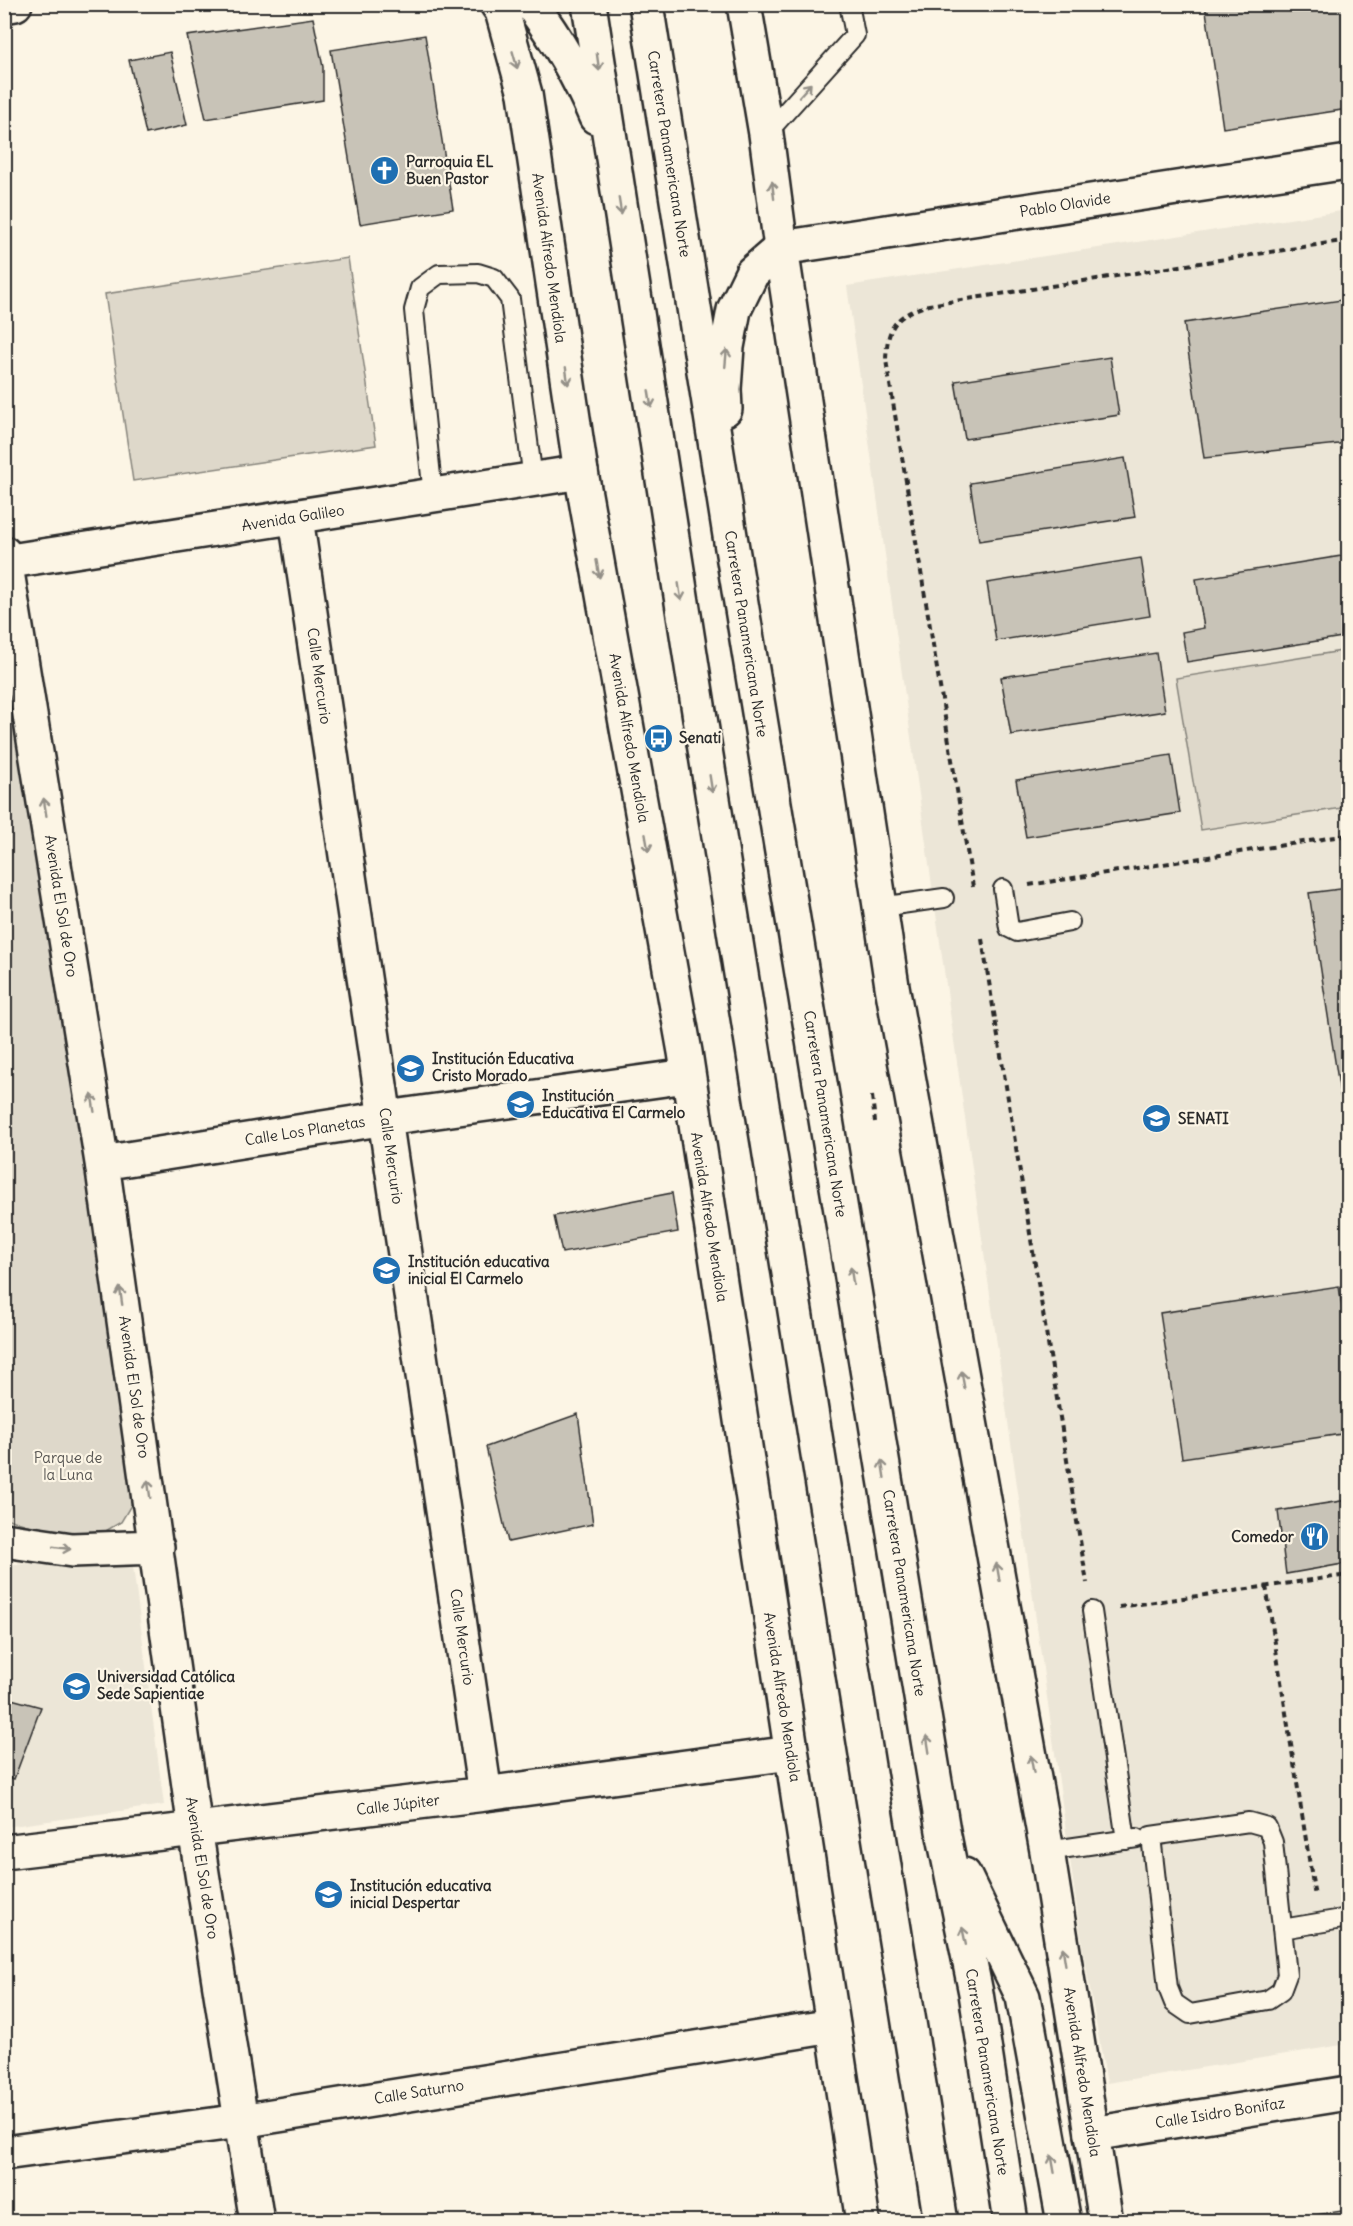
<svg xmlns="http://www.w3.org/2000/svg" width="1353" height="2226" font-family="Delius,sans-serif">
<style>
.built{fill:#ece6d7}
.green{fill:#ded8ca;stroke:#84827a;stroke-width:1.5}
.building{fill:#c8c3b7;stroke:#2b2b2b;stroke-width:1.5}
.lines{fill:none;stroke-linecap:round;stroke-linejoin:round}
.lane-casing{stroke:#2b2b2b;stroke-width:22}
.street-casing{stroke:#2b2b2b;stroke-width:38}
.secondary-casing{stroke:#2b2b2b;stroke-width:38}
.highway-casing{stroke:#2b2b2b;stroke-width:38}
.path{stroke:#2b2b2b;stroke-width:4;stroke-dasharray:6 4.5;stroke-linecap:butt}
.lane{stroke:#fcf5e5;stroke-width:18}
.street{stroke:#fcf5e5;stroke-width:33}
.secondary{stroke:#fcf5e5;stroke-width:33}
.highway{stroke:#fcf5e5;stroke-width:33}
.oneway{stroke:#949088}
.labels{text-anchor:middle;stroke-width:4.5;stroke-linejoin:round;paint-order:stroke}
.street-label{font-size:15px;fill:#2b2b2b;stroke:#fcf5e5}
.poi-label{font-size:15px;font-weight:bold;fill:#2b2b2b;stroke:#fcf5e5;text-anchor:start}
.park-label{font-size:15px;fill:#585653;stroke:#fcf5e5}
</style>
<rect width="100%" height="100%" fill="#fcf5e5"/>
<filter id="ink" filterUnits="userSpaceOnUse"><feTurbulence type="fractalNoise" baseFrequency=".0167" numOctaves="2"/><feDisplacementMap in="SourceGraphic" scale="12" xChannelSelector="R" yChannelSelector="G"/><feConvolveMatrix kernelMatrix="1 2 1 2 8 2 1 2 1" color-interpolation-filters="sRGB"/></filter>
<g filter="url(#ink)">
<path class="built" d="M1348,210v1834l-241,39 -24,-132 -236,-1665z
M131,1551l33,254 -159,22 -1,-261z"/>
<path class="green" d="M348,258l28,187 -243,36 -28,-187z
M4,642l133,853 -16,27 -22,13 -57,-5 -37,-12z
M1348,650v157l-147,23 -25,-152z"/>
<path class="building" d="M1205,4h143v105l-125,19z
M313,18l10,49v33l-117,19 -19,-83z
M425,35l28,174 -93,15 -29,-174z
M170,52l17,73 -41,9 -17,-74z
M1348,299v144l-144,15 -20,-135z
M1110,357l9,58 -154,24 -10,-58z
M1125,458l10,59 -156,24 -9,-58z
M1348,555v81l-161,26 -5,-30 22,-4 -8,-49z
M1141,558l9,58 -154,25 -9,-58z
M1156,653l9,58 -154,24 -10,-58z
M1171,755l9,58 -154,24 -10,-57z
M1348,888v257l-39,-252z
M672,1193l6,39 -116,21 -8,-37z
M1339,1286l9,66v81l-166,25 -22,-145z
M578,1414l15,110 -85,18 -22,-95z
M1348,1500v63l-62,11 -8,-63z
M4,1697l37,10 -27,72 -10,-3z
M1348,2210v12h-79z"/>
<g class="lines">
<defs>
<path id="lane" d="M766,134l89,-99 -6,-31
M433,496l-19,-186 6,-22 19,-14 39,-1 16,5 16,21 23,181
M1003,889l6,39 8,4 53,-10
M880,907l64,-9
M1092,1611l34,229
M1249,1822l18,5 6,15 14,133 -6,16 -13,9 -78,14 -16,-11 -6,-15 -17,-152z
M1047,1851l90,-13
M1282,1929l66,-11"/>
<path id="street" d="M4,6l11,-2
M781,248l567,-86
M296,518l189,1276
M4,553l98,610 93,666 62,393
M4,562l577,-90
M102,1163l284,-45 301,-42
M4,1540l68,10 85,-3
M4,1852l481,-58 306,-41
M1092,2134l256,-41
M4,2153l237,-32 592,-95"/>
<path id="secondary" d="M497,4l5,7 23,83 56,378 104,580 178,1170
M744,4l22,130 15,114 111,738 155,865 59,371"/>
<path id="highway" d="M531,4c26,35 48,73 65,113
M589,4l111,714 241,1504
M646,4l85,538 212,1289 33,162 35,229
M725,409l-1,-20 3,-42 7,-37 18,-37 29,-25
M964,1875l59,122 41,225"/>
</defs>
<use href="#lane" class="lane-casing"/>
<use href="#street" class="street-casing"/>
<use href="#secondary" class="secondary-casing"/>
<use href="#highway" class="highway-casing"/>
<path class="path" d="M1029,885l319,-50
M973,887l-87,-527c1,-35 10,-45 43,-55l419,-65
M982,939l105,644
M872,1096l3,26
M1266,1586l49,311
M1119,1607l229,-32"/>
<use href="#lane" class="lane"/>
<use href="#street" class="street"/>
<use href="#secondary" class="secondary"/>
<use href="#highway" class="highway"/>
</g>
<defs><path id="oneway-shaft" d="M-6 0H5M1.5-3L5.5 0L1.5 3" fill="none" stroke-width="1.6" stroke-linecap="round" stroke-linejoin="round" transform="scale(1.5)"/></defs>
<g class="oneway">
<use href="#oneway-shaft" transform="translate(515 60) rotate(74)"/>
<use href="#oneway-shaft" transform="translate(598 62) rotate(82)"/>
<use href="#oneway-shaft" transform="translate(805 90) rotate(-48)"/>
<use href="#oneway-shaft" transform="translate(773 190) rotate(-97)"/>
<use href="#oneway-shaft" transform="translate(620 206) rotate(81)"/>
<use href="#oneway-shaft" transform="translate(726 358) rotate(-85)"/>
<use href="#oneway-shaft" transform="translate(567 376) rotate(82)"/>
<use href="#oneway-shaft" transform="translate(650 399) rotate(81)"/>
<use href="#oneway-shaft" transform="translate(598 569) rotate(80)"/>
<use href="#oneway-shaft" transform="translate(680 592) rotate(81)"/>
<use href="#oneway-shaft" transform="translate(711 784) rotate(81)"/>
<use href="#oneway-shaft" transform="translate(45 807) rotate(-99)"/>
<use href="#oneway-shaft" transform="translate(647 843) rotate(80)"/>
<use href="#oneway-shaft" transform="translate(93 1103) rotate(-99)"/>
<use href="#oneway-shaft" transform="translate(852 1276) rotate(-99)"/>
<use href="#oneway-shaft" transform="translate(121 1296) rotate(-98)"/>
<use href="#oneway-shaft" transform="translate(963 1380) rotate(-100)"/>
<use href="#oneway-shaft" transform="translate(883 1469) rotate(-99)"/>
<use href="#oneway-shaft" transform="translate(149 1489) rotate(-98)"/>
<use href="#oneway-shaft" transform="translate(62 1548) rotate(8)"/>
<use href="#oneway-shaft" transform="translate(998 1572) rotate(-100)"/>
<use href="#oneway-shaft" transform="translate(928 1744) rotate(-99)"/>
<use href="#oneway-shaft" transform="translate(1032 1764) rotate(-100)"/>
<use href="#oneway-shaft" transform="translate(964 1936) rotate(-102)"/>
<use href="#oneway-shaft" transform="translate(1064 1956) rotate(-99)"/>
<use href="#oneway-shaft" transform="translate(1053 2164) rotate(-100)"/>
</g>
</g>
<defs>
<symbol id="church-disc" viewBox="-11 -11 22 22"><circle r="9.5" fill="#1f6fb2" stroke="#fcf5e5"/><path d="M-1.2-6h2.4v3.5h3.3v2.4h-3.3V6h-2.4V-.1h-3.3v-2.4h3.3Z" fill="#fff"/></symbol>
<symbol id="bus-disc" viewBox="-11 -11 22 22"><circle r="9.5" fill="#1f6fb2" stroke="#fcf5e5"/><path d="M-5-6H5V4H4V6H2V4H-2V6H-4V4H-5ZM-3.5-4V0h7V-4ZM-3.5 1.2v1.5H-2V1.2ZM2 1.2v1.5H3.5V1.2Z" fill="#fff"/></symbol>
<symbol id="school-disc" viewBox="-11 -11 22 22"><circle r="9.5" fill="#1f6fb2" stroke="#fcf5e5"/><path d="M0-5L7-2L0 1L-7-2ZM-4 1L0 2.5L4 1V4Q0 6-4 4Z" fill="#fff"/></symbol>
<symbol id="university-disc" viewBox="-11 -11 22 22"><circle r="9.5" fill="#1f6fb2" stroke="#fcf5e5"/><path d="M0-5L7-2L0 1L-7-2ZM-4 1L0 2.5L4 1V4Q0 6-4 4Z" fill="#fff"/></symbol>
<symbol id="restaurant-disc" viewBox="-11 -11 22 22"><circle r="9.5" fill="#1f6fb2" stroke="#fcf5e5"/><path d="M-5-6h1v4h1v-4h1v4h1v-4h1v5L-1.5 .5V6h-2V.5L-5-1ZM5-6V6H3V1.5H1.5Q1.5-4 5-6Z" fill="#fff"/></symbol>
</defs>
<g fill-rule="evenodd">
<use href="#church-disc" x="368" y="154" width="33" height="33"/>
<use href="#bus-disc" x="642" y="722" width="33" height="33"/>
<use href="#school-disc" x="394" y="1052" width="33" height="33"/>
<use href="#school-disc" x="504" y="1088" width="33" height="33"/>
<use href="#university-disc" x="1140" y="1102" width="33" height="33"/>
<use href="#school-disc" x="370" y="1254" width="33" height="33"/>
<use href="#restaurant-disc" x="1298" y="1520" width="33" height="33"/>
<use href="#university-disc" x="60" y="1670" width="33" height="33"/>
<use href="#school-disc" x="312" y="1878" width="33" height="33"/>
</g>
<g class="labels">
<g class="street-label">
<text transform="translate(669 154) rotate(81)" y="5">Carretera Panamericana Norte</text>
<text transform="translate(1065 205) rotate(-9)" y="5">Pablo Olavide</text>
<text transform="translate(549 258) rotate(82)" y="5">Avenida Alfredo Mendiola</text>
<text transform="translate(293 518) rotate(-9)" y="5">Avenida Galileo</text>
<text transform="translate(746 634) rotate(81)" y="5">Carretera Panamericana Norte</text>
<text transform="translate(319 676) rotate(82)" y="5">Calle Mercurio</text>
<text transform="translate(629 738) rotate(80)" y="5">Avenida Alfredo Mendiola</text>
<text transform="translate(61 906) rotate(81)" y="5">Avenida El Sol de Oro</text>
<text transform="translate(825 1114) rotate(81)" y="5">Carretera Panamericana Norte</text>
<text transform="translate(305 1131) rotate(-9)" y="5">Calle Los Planetas</text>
<text transform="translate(391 1156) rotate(82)" y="5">Calle Mercurio</text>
<text transform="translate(709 1217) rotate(81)" y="5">Avenida Alfredo Mendiola</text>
<text transform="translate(134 1387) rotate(82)" y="5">Avenida El Sol de Oro</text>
<text transform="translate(904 1593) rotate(81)" y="5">Carretera Panamericana Norte</text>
<text transform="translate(462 1637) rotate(82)" y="5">Calle Mercurio</text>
<text transform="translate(782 1697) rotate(81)" y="5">Avenida Alfredo Mendiola</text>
<text transform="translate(398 1805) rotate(-7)" y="5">Calle Júpiter</text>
<text transform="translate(202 1868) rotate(81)" y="5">Avenida El Sol de Oro</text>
<text transform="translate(987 2072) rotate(81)" y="5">Carretera Panamericana Norte</text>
<text transform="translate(1082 2072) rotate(81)" y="5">Avenida Alfredo Mendiola</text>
<text transform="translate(419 2092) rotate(-9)" y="5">Calle Saturno</text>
<text transform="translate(1220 2113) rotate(-9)" y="5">Calle Isidro Bonifaz</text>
</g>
<g class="poi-label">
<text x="406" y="167">Parroquia EL<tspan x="406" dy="17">Buen Pastor</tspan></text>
<text x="679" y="743">Senati</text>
<text x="432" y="1064">Institución Educativa<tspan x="432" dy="17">Cristo Morado</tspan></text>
<text x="542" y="1101">Institución<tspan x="542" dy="17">Educativa El Carmelo</tspan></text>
<text x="1178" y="1124">SENATI</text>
<text x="408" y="1267">Institución educativa<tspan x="408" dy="17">inicial El Carmelo</tspan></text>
<text x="1294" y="1542" text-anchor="end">Comedor</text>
<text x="97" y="1682">Universidad Católica<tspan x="97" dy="17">Sede Sapientiae</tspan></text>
<text x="350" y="1891">Institución educativa<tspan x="350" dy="17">inicial Despertar</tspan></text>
</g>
<g class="park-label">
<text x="68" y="1463">Parque de<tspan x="68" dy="17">la Luna</tspan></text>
</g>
</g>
<rect width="1353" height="2226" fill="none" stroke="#fcf5e5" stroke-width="24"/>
<rect x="12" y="12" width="1329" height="2202" fill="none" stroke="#2b2b2b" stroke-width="2" filter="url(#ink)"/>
</svg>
